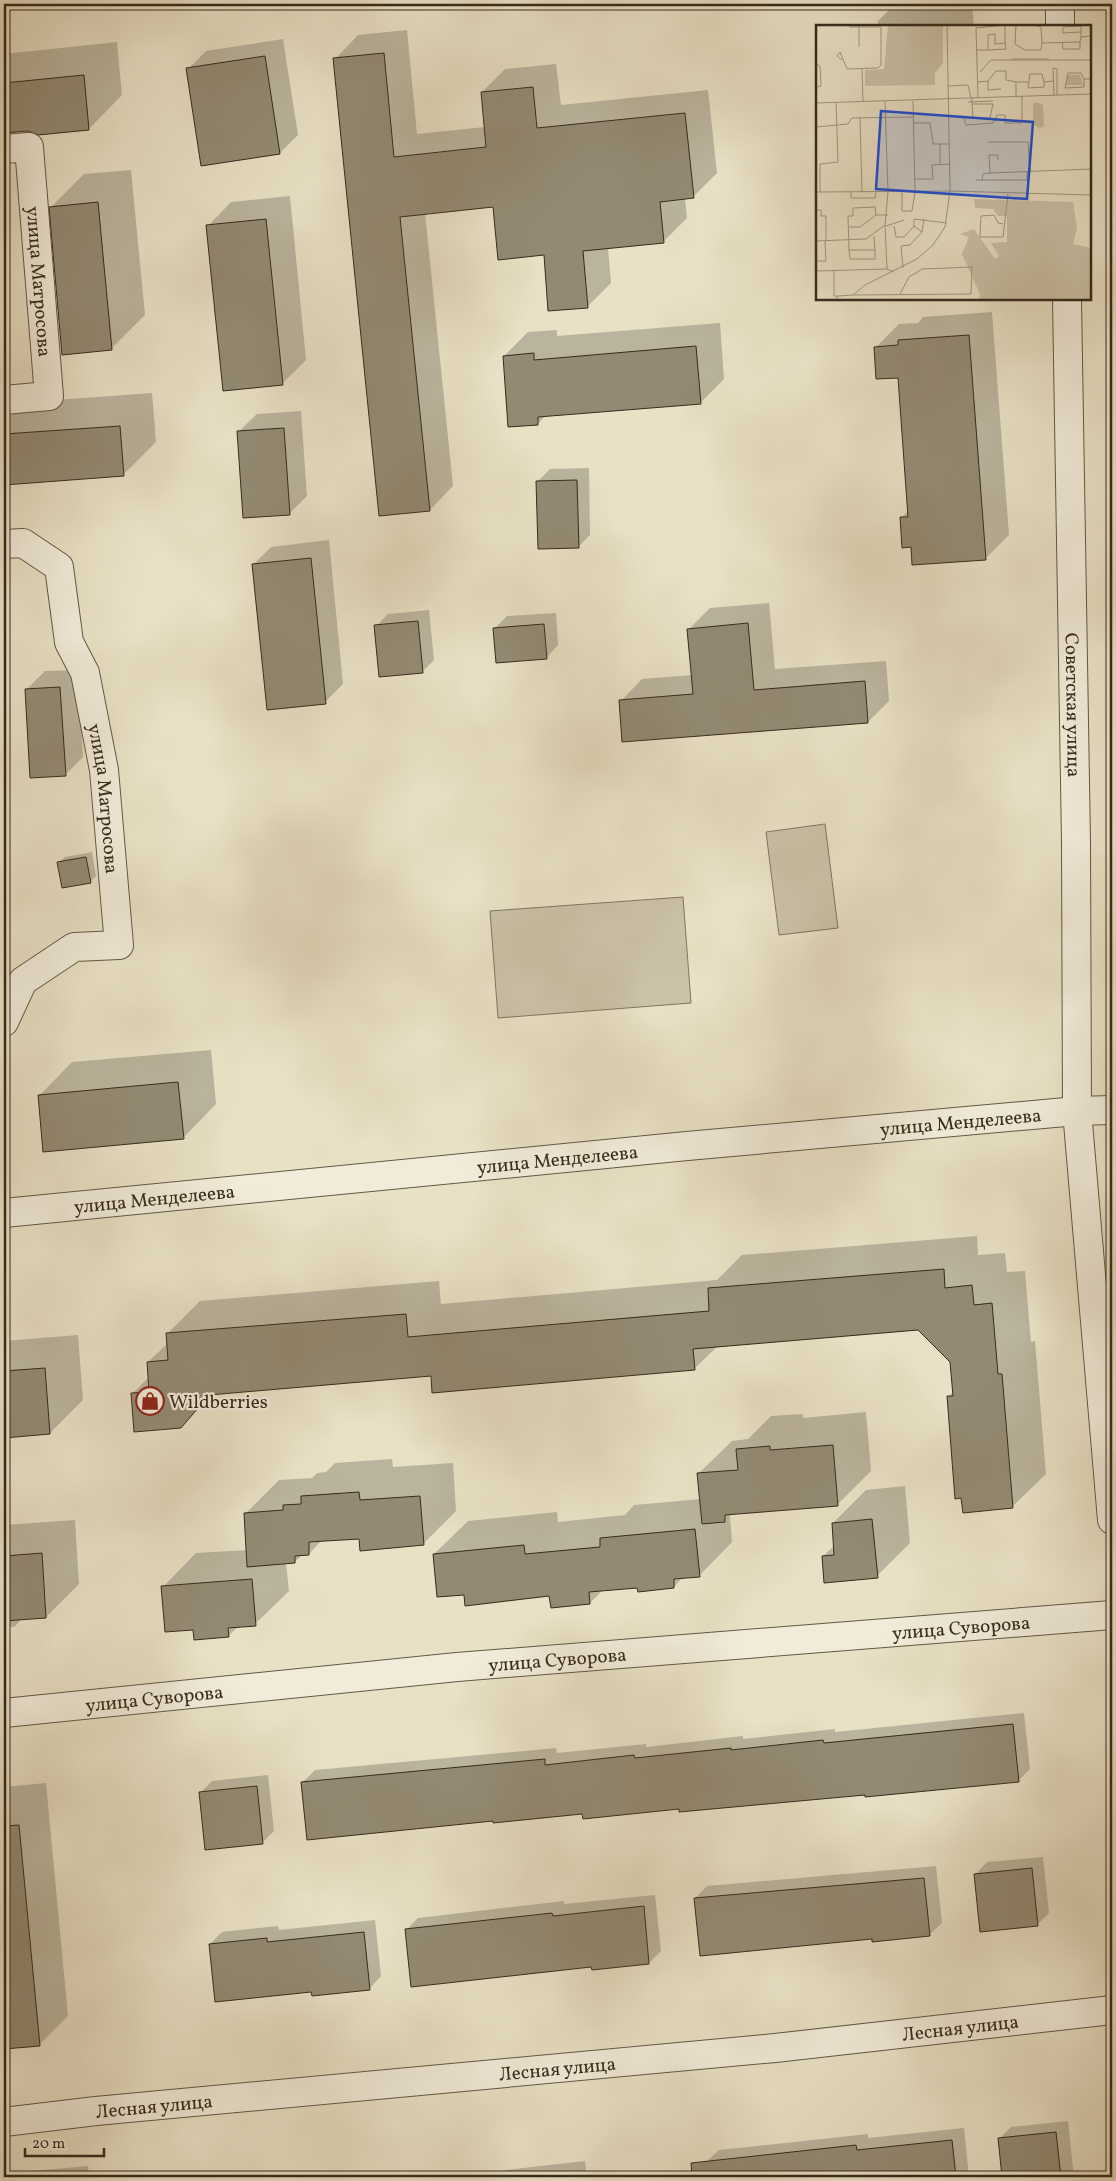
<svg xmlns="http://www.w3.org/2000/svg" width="1116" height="2181" font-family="Vollkorn,serif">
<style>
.green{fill:#cbc2a9;stroke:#807662}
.shadow{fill:#0003}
.building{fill:#938a74;stroke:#362b1c}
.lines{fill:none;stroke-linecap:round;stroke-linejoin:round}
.minor-casing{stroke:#635846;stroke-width:30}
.tertiary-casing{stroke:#635846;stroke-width:30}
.minor{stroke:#f1ecda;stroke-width:28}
.tertiary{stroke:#f1ecda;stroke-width:28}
.labels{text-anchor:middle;stroke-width:4.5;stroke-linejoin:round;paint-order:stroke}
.street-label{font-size:19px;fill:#362b1c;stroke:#f1ecda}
.poi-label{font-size:19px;fill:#362b1c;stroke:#f1ecda;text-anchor:start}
.inset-road{fill:none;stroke:#a19882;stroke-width:1}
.view{fill:#1d4ed8;fill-opacity:0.15;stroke:#1d4ed8;stroke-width:2.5}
.inset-edge{fill:none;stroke:#362b1c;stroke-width:2.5}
</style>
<rect width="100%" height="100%" fill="#e9e1c6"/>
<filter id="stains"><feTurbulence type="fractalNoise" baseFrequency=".004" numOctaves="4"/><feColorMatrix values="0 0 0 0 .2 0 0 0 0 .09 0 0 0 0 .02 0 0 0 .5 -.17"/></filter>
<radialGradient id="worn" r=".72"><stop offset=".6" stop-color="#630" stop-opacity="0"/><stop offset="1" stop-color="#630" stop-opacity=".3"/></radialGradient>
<path class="green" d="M825,824l13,104 -59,7 -13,-103z
M683,897l8,106 -193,15 -8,-107z"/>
<path class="shadow" d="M895,4h77l2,22h-96v-5z
M407,30l10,104 68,-7 -3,-35 23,-23 51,-5 5,41 147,-15 9,83 -24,24 -8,1 2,20 -24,24 -55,6 3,35 -24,24 -41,-53 -52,-48 -69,7 28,273 -23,24 -95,-451 23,-24z
M283,39l15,96 -18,18 -92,-84 18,-18z
M117,42l5,53 -33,34 -85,3v-78z
M131,170l14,145 -34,34 -60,-142 33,-33z
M290,196l16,164 -24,24 -74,-158 23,-24z
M992,312l17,223 -24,24 -73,-13 -11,-28 8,-8 -10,-134 -24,-28 24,-24 19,-1 5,-6z
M720,323l4,56 -24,24 -154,12 -8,9 -34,-68 24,-24 29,-2v6z
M152,393l4,49 -33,33 -119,9v-71l9,-10z
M301,411l6,85 -18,18 -51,-82 19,-18z
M589,468l1,67 -12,12 -40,-66 12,-12z
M329,540l14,144 -18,18 -72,-137 18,-18z
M769,603l6,66 111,-8 3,40 -21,21 -247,-21 21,-22 51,-4 -4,-46 21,-21z
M429,610l5,50 -12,12 -46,-46 12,-12z
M556,613l2,32 -12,13 -51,-30 12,-12z
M78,670l5,87 -18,18 -39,-85 19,-19z
M92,852l4,24 -6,6 -31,-20 6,-5z
M211,1050l5,54 -33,34 -144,-42 33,-34z
M977,1236l1,19 27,-2 2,19 18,-1 6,71 4,-1 11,133 -34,33 -50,-10 -14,-100 6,-6 -2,-30 -33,-32 -201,17 -24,23 -262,5 -218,19 -33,34 -49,-33 17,-17 -1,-15 20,-19 -1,-9 33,-33 239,-20 2,23 276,-24 25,-25z
M78,1335l5,65 -33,33 -46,4v-96z
M866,1412l5,59 -33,33 -105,9 -3,3 2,26 -33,34 -16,1 -9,10 -36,-1 -35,4 -13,13 -40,-8 -85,-2 -31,-39 34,-33 89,-9 1,10 67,-7 9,-10 67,-6 -3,-25 34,-33 16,-2 23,-23 32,-2v4z
M392,1459l1,8 60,-4 3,48 -33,33 -62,6 -1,-12 -38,2 -13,14h-6l-8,8 -9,1 3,28 -34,33 -16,2 -11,10 -34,-7 -31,-42 33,-34 52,-3 -3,-36 34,-34 33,-2 5,-5 9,-1 9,-9z
M905,1486l5,57 -33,33 -54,-20 12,-11 -2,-22 33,-33z
M75,1520l4,64 -33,33 -24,2 -8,8h-10v-102z
M1024,1713l6,56 -12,12 -338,27 -97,4 -280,-30 12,-12 241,-22 1,5 89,-9v3l97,-11v3l92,-10v3z
M268,1775l6,56 -12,12 -62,-50 12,-12z
M46,1783l22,233 -29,29 -35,3v-261z
M1043,1857l6,56 -12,12 -62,-50 12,-13z
M936,1866l6,57 -13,12 -56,3 -178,-40 12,-12z
M655,1895l6,56 -12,12 -243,-33 12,-12 146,-17v3z
M375,1920l6,56 -12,13 -57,1 -102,-46 12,-12 56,-6 1,4z
M1068,2121l6,56h-71l-4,-38 12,-12z
M964,2128l5,49h-261l-2,-15 13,-12 149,-16v4z
M585,2161l2,16h-142h1z
M88,2166l1,11h-63l6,-6z"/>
<path class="building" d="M384,53l10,104 92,-10 -5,-55 52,-5 4,41 148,-15 9,85 -34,4 4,41 -81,8 5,57 -40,3 -4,-56 -46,5 -5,-53 -93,10 30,294 -51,5 -46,-458z
M265,56l15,98 -79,12 -15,-98z
M84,75l5,55 -51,5 -10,-4 -24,2v-50z
M98,202l14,148 -50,5 -13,-148z
M266,219l17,166 -60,6 -17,-166z
M969,335l17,225 -74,5 -1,-18 -9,1 -2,-31h8l-10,-139 -22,1 -2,-32 24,-2v-5z
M696,346l5,58 -163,13v8l-30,2 -5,-71 31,-3v7z
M120,426l4,50 -120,9v-51z
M284,428l6,87 -47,3 -6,-87z
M577,480l2,68 -41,1 -2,-68z
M311,558l15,146 -59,6 -15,-146z
M418,621l5,52 -44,4 -5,-52z
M748,623l6,67 111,-9 3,42 -246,19 -3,-42 74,-6 -6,-65z
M544,624l3,35 -51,4 -3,-35z
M60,687l6,89 -36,2 -5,-89z
M86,857l5,26 -29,5 -5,-26z
M178,1082l6,57 -141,13 -5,-57z
M944,1269l1,19 27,-3 2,20 18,-2 6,71h4l11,134 -50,5 -2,-15 -6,1 -8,-103h6l-3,-34 -32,-32 -225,19 2,21 -263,23 -1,-17 -222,19 -28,33 -47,4 -3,-39 18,-1 -2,-30 21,-2 -2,-27 240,-19 2,23 301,-26 -1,-23z
M45,1368l5,66 -46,4v-67z
M833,1445l5,61 -113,9v7l-23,2 -5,-51 41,-3 -2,-21 34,-3v4z
M359,1492l1,8 60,-4 4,49 -64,6 -1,-12 -50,3v13l-14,1v7l-48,4 -3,-54 39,-3v-5l18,-1v-8z
M872,1519l6,59 -54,5 -2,-27 12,-1 -2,-32z
M695,1529l5,48 -26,2v9l-36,4 -1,-4 -48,4 1,12 -39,4 -2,-12 -84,10 -1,-11 -27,2 -4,-43 91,-9 1,9 75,-7v-9z
M42,1553l4,65 -42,3v-65z
M252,1579l4,47 -28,2 1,9 -35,3 -1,-10 -28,2 -4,-46z
M1013,1724l6,58 -154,15v-2l-186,17v-3l-96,10 -1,-5 -89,9v-2l-186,19 -6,-58 244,-23v6l89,-10 1,3 96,-10v2l92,-10 1,3z
M257,1786l6,58 -58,6 -6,-58z
M19,1825l21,221 -36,3v-223z
M1032,1868l6,58 -58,6 -6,-58z
M924,1878l6,58 -58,6v-3l-172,17 -6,-58z
M644,1906l5,58 -57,6 -1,-3 -180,20 -6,-58 147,-16 1,3z
M364,1932l6,58 -58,6 -1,-4 -96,10 -6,-58 58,-6v4z
M1056,2132l5,45h-59l-4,-39z
M952,2140l4,37h-264l-1,-14 165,-18 1,5z"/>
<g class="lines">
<defs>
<g id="minor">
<path id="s1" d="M4,149l25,-2 20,249 -45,4"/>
<path id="s2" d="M4,544l19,-1 36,24 10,75 16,31 19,97 15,175 -45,2 -51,34 -19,41"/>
<path d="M1077,1111l35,-1"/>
<path id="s3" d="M4,1713l453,-46 655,-52"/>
<path id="s4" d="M4,2122l92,-11 679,-63 337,-38"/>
</g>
<g id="tertiary">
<path d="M1060,4v22"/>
<path id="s5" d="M1067,299l9,543 1,269 35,409"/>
<path id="s6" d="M4,1213l683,-67 390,-35"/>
</g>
</defs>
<use href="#minor" class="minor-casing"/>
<use href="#tertiary" class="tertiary-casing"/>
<use href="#minor" class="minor"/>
<use href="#tertiary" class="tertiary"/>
</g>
<defs>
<symbol id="shop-ring" viewBox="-11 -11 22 22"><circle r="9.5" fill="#f1ecda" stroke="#8f2418" stroke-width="1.5"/><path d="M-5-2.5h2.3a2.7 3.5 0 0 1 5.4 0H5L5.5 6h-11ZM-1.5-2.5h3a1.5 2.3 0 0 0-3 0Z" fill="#8f2418"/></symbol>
</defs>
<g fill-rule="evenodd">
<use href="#shop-ring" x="134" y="1385" width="32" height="32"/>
</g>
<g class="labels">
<g class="street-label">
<text dy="7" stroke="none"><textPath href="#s1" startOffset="160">улица Матросова</textPath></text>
<text dy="7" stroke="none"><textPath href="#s5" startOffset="406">Советская улица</textPath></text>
<text dy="7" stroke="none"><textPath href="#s2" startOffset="300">улица Матросова</textPath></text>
<text dy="7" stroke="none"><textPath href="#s6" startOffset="961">улица Менделеева</textPath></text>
<text dy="7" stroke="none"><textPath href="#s6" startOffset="556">улица Менделеева</textPath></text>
<text dy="7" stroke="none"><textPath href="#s6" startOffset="151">улица Менделеева</textPath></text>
<text dy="7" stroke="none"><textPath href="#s3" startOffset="961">улица Суворова</textPath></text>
<text dy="7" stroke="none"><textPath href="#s3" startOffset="556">улица Суворова</textPath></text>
<text dy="7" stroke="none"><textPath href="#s3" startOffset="151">улица Суворова</textPath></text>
<text dy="7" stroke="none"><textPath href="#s4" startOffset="961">Лесная улица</textPath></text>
<text dy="7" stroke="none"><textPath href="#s4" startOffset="556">Лесная улица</textPath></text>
<text dy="7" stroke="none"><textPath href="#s4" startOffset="151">Лесная улица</textPath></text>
</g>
<g class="poi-label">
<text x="169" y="1408">Wildberries</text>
</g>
</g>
<g transform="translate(816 25)">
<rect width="275" height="275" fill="#e9e1c6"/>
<path d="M72,0h55v38l-8,10v12l-70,1v-16l19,-1zM251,50h13l3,10h-17zM221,77l6,3 1,21 -5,3 -6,-6v-19zM158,174l99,3 4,26 -4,16 18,4v52h-112l1,-6 -18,-40 7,-17 -9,-3 14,-5 21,30 4,-3 -8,-13 16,-1v-26h-9l-5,-7 -18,-1z" fill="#cbc2a9"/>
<path class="inset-road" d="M200,0l-1,19 10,6h16l1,-7M217,0l8,2 1,16 38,-1 1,-5 10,-1M274,0l1,17M43,1v21M265,7l-18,1v-6l18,-1v11M246,17l1,7h17v-7M161,25h11v-15l7,-1v10l10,-1v-17M172,25l18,-1 -1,-6M196,34h37M26,35l-5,-4 3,-4 7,17 31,-1 3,-3v-38h-32M0,39l4,2 1,20 -5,1M46,44l1,33M164,47l11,-12h100M268,54v8l-19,1 3,-15h13l3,6h7M172,56v9l13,-1M162,57l10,-1 8,-10h10v9l10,2M228,57v5l-16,1 2,-14h12l2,8 9,-1M132,61l20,-1 3,13M238,70l-1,-27 4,1v26M200,72v-15h12M156,73v6h21l-3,14h-17l-1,-14M162,73l-2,-70 29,-3M152,77l25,-1M0,78l275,-9M132,90l16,3 2,7 27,-2 4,-8h8v8h17v-27M44,93l2,74M98,98h16l3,21h16M0,102l32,-3 4,-6 62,-1M172,117h40l2,30M124,119v20M174,148l-1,-18h9v5M99,154h18l-1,-14 18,-1M160,155h6l1,-6 7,-1 101,-4M166,155h45v-8M0,167l134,-1 141,4M4,167v-28l18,-2 -2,-60M35,167v6h24l1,-6M86,167v19h10l3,-19 -2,-91M0,185h5v6h5v25M187,199l-5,-1 -4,-8 -13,1 -1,21h23l5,-43M69,200l2,44M70,201l18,-6M78,201l2,11h8l10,-11M33,202h11l16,-12h12M106,207l-8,-6v-7l33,4M58,211l1,14h-26l-1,-34h5v-8l22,-1 1,8M0,216l50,-2 19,-14 3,-33 -3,-91M33,225l1,9h25v-9M0,236h10l-1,-20M87,243l-2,-22 9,-1 12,-13 2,-13M18,245v26h4M0,246l71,-2 7,3M37,270l118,-1 1,-27 -50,2 -13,8 -9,17M20,275l2,-4 15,-1 12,-10 52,-26 16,-14 12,-18 5,-36 -3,-166"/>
<path class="view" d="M65,86l152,11 -6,77 -151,-10z"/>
<rect width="275" height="275" class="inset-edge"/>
</g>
<rect width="1116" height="2181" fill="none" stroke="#e9e1c6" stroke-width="20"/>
<rect x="5" y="5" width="1106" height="2171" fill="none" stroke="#362b1c" stroke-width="2.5"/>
<rect x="10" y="10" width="1096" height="2161" fill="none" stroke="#362b1c"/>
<path d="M25 2148v8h79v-8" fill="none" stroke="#362b1c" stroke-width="2.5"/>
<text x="32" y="2148" font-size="15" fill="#362b1c" stroke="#f1ecda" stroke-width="4" paint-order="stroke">20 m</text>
<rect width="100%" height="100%" filter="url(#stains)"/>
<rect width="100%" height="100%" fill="url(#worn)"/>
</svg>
